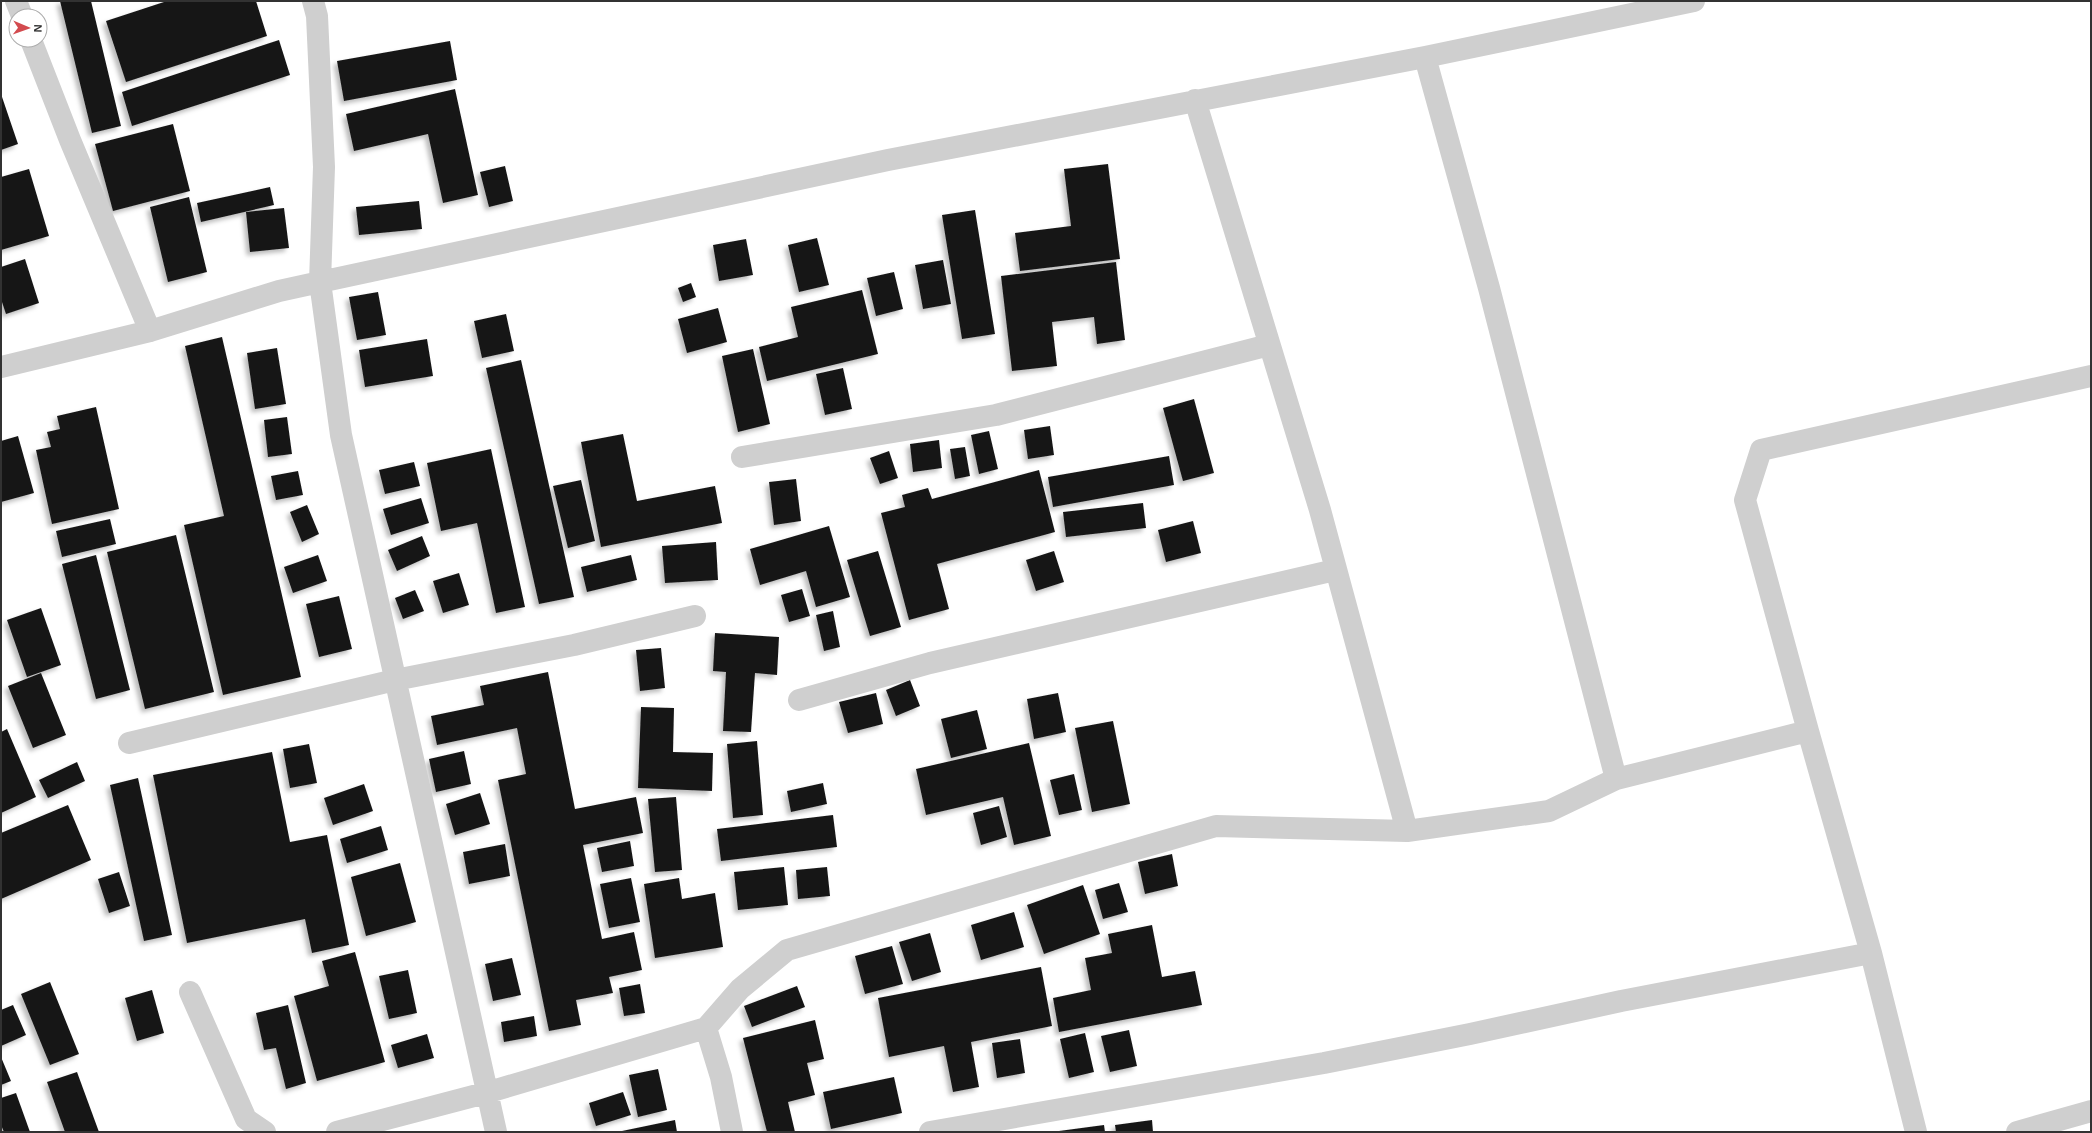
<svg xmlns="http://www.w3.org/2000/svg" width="2092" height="1133" font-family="Helvetica,sans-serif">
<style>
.building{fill:#191919;filter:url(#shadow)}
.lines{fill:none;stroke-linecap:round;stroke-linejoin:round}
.street{stroke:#cfcfcf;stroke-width:22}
</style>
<defs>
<filter id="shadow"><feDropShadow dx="-3.5" dy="3.5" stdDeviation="2" flood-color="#0004"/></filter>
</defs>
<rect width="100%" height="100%" fill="#fff"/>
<path class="building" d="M60,1h31l30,125 -29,7z
M167,1h89l11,35 -141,46 -20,-61z
M279,40l11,35 -158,51 -10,-34z
M450,41l7,39 -113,21 -7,-40z
M455,89l23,106 -35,8 -15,-69 -74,17 -8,-37z
M1,94l17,50 -17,6z
M173,124l17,67 -77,20 -18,-67z
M1108,164l12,95 -100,12 -5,-38 56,-7 -7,-57z
M505,166l8,35 -24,6 -9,-35z
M29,169l20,67 -48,14v-73z
M270,187l4,18 -73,17 -4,-19z
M189,197l18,75 -39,10 -18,-75z
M419,201l3,28 -63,6 -3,-28z
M284,208l5,40 -39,4 -4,-40z
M975,210l20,124 -33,5 -20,-124z
M817,238l12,47 -30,7 -11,-47z
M746,239l7,36 -34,6 -6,-36z
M25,259l14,44 -33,11 -5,-15v-32z
M943,260l8,44 -28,5 -8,-44z
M1116,262l9,78 -28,4 -3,-27 -42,5 5,44 -45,5 -11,-95z
M894,272l9,37 -27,7 -9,-38z
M691,283l5,14 -13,5 -5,-14z
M862,290l16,64 -111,27 -8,-34 39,-10 -7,-30z
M378,292l8,43 -29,5 -8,-43z
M718,308l9,34 -40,11 -9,-34z
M506,314l8,37 -32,7 -8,-37z
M222,337l79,340 -78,18 -39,-170 40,-9 -39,-170z
M427,339l6,37 -68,11 -6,-37z
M277,348l9,56 -31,5 -8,-56z
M753,349l17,75 -32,8 -16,-76z
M521,360l53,237 -35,7 -53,-236z
M843,368l9,41 -27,6 -9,-41z
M1194,399l20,74 -31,8 -20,-73z
M96,407l23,102 -67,15 -16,-74 15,-3 -4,-15 13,-3 -3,-13z
M287,417l5,37 -24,3 -4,-37z
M1050,426l4,29 -26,4 -4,-29z
M989,431l9,38 -19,5 -8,-39z
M623,434l14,67 78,-15 7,37 -121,24 -20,-105z
M18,436l16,57 -33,9v-61z
M939,440l3,28 -29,4 -3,-28z
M965,447l5,29 -15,3 -5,-30z
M491,449l34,158 -29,6 -19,-90 -36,8 -14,-68z
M889,451l9,27 -18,6 -10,-26z
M1169,456l5,29 -121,22 -5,-30z
M414,462l6,24 -35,8 -6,-24z
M1039,470l16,62 -118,32 12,45 -40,11 -28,-107 24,-6 -3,-12 26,-7 4,11z
M298,471l5,24 -27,5 -5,-24z
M796,479l5,42 -27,4 -5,-43z
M581,480l14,61 -27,7 -15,-62z
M421,498l8,25 -38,12 -8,-26z
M1143,503l3,25 -80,9 -3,-25z
M307,505l12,29 -17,8 -12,-30z
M110,519l6,25 -54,13 -6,-26z
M1193,521l8,32 -35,9 -8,-32z
M829,526l21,71 -34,10 -10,-36 -46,14 -10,-36z
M176,535l38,157 -69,17 -38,-157z
M422,536l8,20 -33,15 -9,-21z
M716,542l2,38 -53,3 -3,-37z
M878,551l23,76 -31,9 -23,-76z
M1054,551l10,31 -28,9 -10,-31z
M96,555l34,135 -34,9 -34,-135z
M318,555l9,26 -34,12 -9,-26z
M631,555l6,25 -50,12 -6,-25z
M459,573l10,32 -26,8 -10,-32z
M802,589l8,27 -21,6 -8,-27z
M415,590l9,21 -21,8 -8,-21z
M339,596l13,53 -33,8 -13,-53z
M41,608l20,57 -34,12 -20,-57z
M833,611l7,36 -16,4 -8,-36z
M715,633l64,4 -2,38 -22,-2 -4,59 -28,-1 3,-59 -13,-1z
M661,648l4,40 -25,3 -4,-41z
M548,672l27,137 61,-12 7,36 -60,12 19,94 32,-7 8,38 -33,7 4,16 -37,7 5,25 -32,6 -51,-251 28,-6 -9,-46 -80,17 -6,-29 53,-11 -4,-19z
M41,673l25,62 -33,13 -25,-62z
M910,680l10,26 -24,10 -10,-26z
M876,693l7,31 -35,9 -9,-31z
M1058,693l8,39 -32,7 -7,-40z
M641,707l33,1 -1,44 40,1 -1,38 -74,-3z
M977,710l10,39 -36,9 -10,-39z
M1113,721l17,83 -38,8 -17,-84z
M7,729l29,68 -35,16v-81z
M757,741l6,74 -30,3 -6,-74z
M1029,743l22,93 -37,9 -11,-48 -77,18 -10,-46z
M309,744l8,39 -27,5 -7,-39z
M464,751l7,33 -35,8 -7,-33z
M272,752l18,90 37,-7 22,110 -37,8 -7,-34 -118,24 -34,-168z
M77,762l8,19 -37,17 -9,-18z
M1074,774l8,36 -23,5 -9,-35z
M138,778l34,157 -28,6 -34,-156z
M823,783l4,21 -36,8 -4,-21z
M364,784l9,27 -40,14 -9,-27z
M480,793l10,31 -35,11 -9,-31z
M676,797l6,73 -27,2 -7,-73z
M68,805l23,55 -90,39v-66z
M999,806l8,31 -26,8 -8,-32z
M833,815l4,32 -116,14 -4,-32z
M381,826l7,24 -41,13 -7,-24z
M630,841l4,25 -32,6 -5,-24z
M505,844l5,32 -41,8 -6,-32z
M1172,854l6,32 -33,8 -7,-32z
M400,863l16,59 -50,14 -15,-59z
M784,867l4,38 -50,5 -4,-38z
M827,867l3,29 -32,3 -2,-29z
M119,872l11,34 -21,7 -11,-34z
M631,878l9,44 -31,6 -9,-44z
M679,878l3,21 33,-6 8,54 -68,11 -11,-74z
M1119,883l9,29 -25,7 -8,-29z
M1083,885l17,49 -56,20 -17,-49z
M1014,912l10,35 -43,13 -10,-35z
M1152,925l10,52 33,-6 7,34 -143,27 -6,-34 38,-8 -6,-32 27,-5 -4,-19z
M930,933l11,39 -29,9 -13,-39z
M892,946l11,38 -38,10 -10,-38z
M355,952l30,110 -68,19 -23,-85 35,-10 -7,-25z
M512,958l9,37 -28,6 -8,-37z
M1041,967l11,59 -81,16 8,45 -26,5 -9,-46 -55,11 -11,-59z
M408,970l9,43 -28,6 -10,-43z
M50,982l29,72 -29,11 -29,-71z
M640,984l5,29 -21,3 -5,-28z
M797,986l8,21 -53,20 -8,-21z
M152,990l12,43 -27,8 -12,-43z
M13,1005l13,30 -25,11v-36z
M288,1005l18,78 -20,6 -10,-41 -12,2 -8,-37z
M534,1016l3,20 -33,6 -3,-20z
M815,1020l9,39 -17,4 8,32 -27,7 7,30h-28l-24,-94z
M1129,1030l8,36 -27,6 -9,-36z
M1085,1033l9,39 -25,6 -9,-39z
M427,1034l7,24 -36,10 -7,-23z
M1020,1039l5,34 -28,5 -5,-35z
M1,1057l10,24 -10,4z
M658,1069l9,41 -29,7 -9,-42z
M77,1072l22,60h-34l-18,-50z
M894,1077l8,36 -71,16 -8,-37z
M623,1092l8,23 -35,11 -7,-23z
M16,1093l14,39h-26l-3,-7v-27z
M675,1120l2,12h-55v-1z
M1152,1120l1,12h-37l-1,-7z
M1104,1125l1,7h-46v-1z"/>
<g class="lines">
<path class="street" d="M16,1l6,15
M313,1l4,15 7,151 -4,115 21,153 155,697
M31,40l39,100 80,191
M1425,57l64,231 127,491
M1195,100l125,410 87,321
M1,367l149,-36 129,-40 41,-9 568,-122 537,-103 269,-56
M742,457l254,-42 273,-70
M799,700l131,-37 405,-93
M129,743l266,-63 179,-35 121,-29
M190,992l56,127 19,13
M706,1028l15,49 11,55
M337,1132l152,-40 217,-64 34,-39 47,-39 429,-124 191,5 142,-20 67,-32 192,-48
M930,1132l394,-69 146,-29 151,-33 250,-48
M1916,1132l-45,-179 -63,-222 -63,-231 16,-50 330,-74
M2017,1132l74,-21"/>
</g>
<rect width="2092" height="1133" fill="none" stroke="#323232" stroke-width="4"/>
<g transform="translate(28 28) rotate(92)"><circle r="19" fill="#ffffff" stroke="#adadad"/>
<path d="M0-3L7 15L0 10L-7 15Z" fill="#d34b4f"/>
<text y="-6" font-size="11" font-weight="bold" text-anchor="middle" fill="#323232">N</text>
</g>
</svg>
